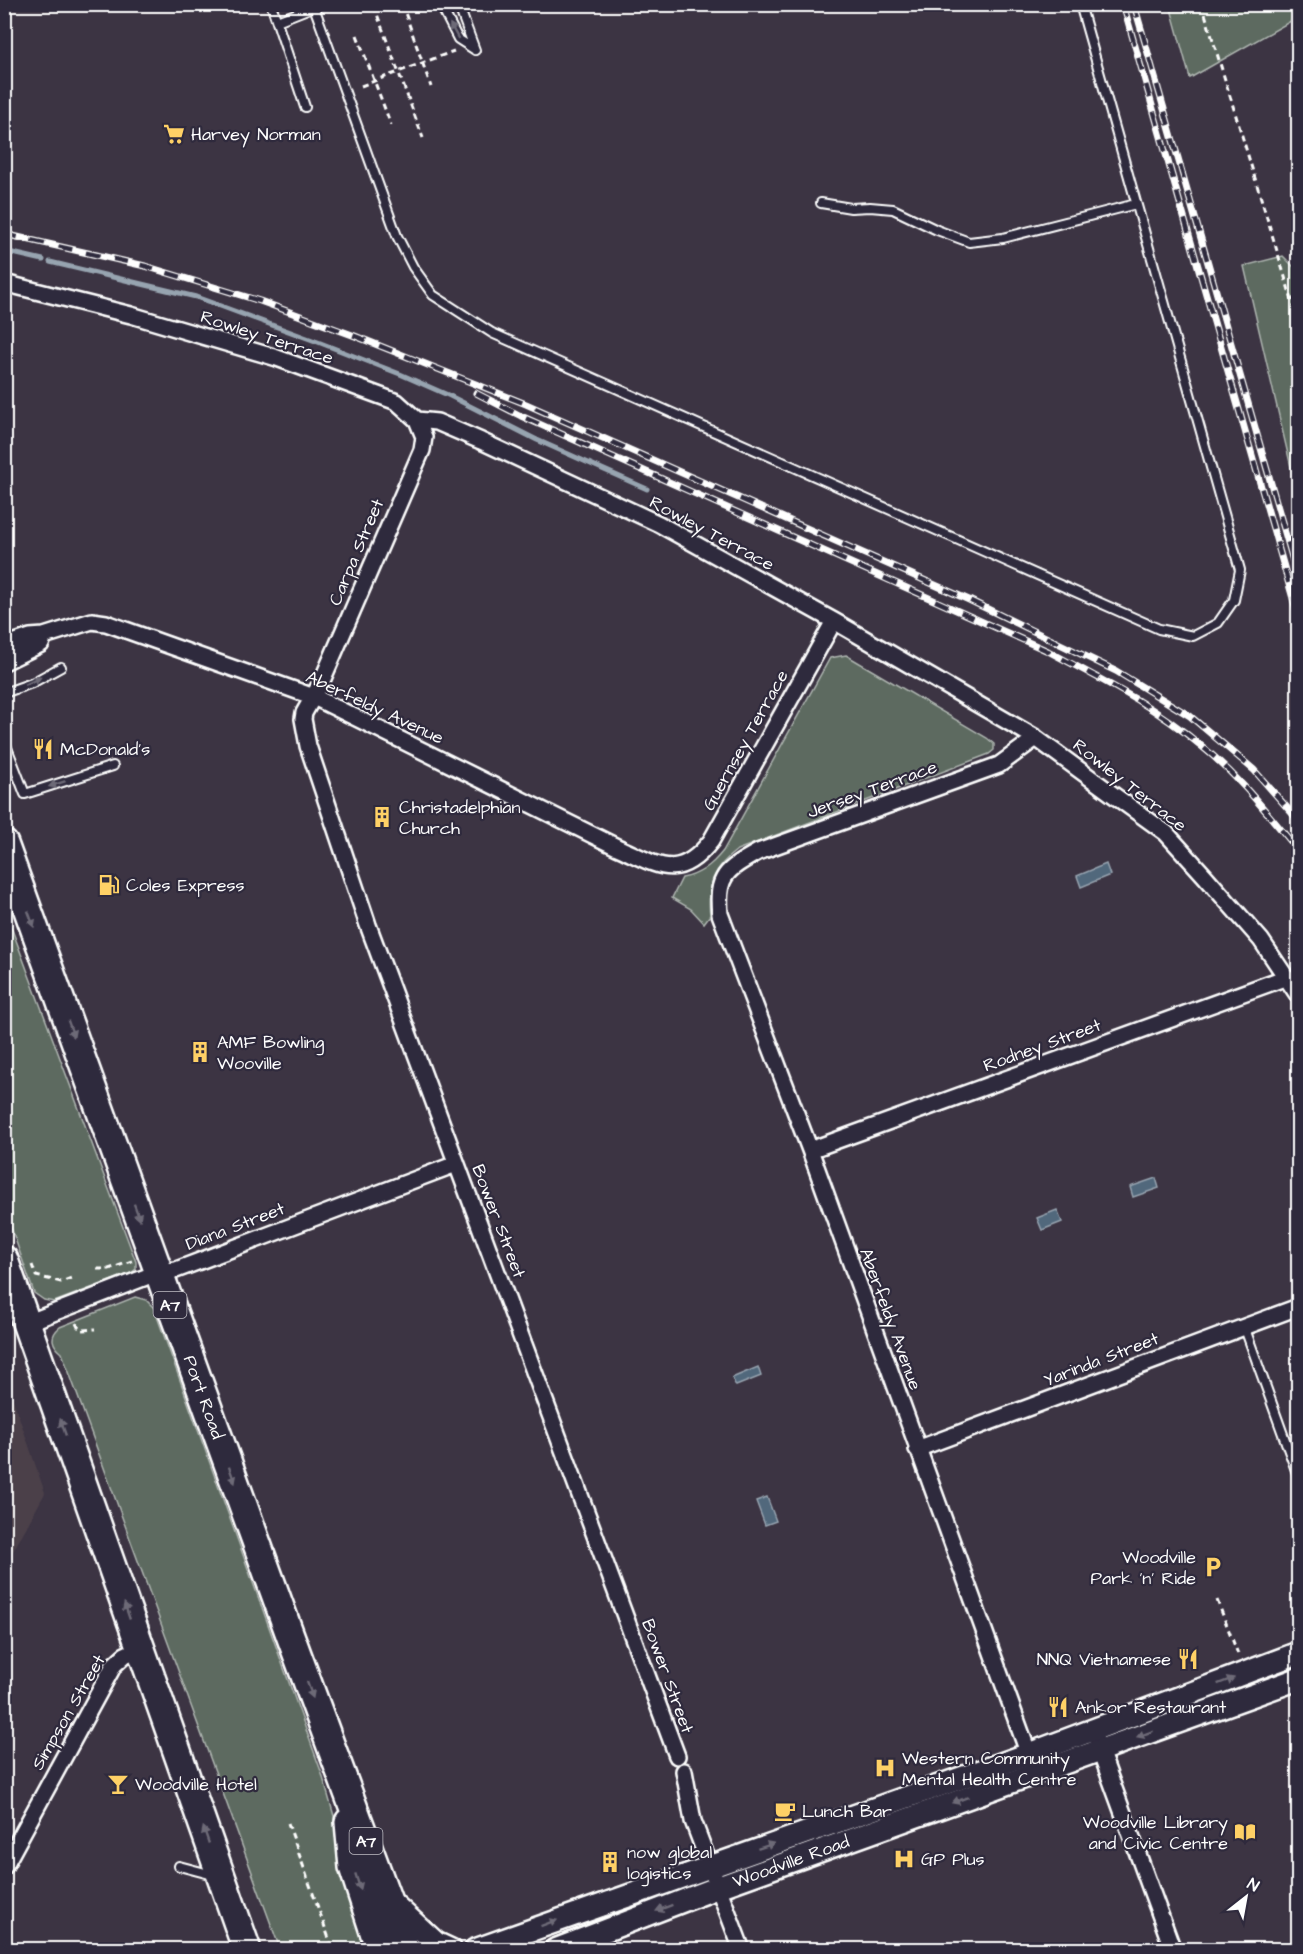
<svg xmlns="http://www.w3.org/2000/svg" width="1303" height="1954" font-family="'Architects Daughter',sans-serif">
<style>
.built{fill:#4b404a}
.green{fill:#5d6b61;stroke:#aeb5b0;stroke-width:1.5}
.water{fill:#51677c;stroke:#97a4b0;stroke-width:1.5}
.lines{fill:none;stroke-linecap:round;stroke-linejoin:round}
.stream{stroke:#97a4b0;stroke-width:5}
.lane-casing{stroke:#fff;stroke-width:12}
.street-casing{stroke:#fff;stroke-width:20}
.secondary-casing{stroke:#fff;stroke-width:26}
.highway-casing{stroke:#fff;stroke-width:32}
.path{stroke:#fff;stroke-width:3;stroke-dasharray:6 4.5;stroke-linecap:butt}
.lane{stroke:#2f2a3d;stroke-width:8}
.street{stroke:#2f2a3d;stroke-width:15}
.secondary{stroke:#2f2a3d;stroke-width:21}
.highway{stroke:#2f2a3d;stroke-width:27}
.rail-casing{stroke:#fff;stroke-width:7}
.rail{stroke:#2f2a3d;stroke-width:4.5;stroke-dasharray:14;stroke-linecap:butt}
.oneway{fill:#6d6a77}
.labels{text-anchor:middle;stroke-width:4.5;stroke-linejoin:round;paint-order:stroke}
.shield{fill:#2f2a3d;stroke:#c1bfc5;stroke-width:1.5}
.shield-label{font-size:16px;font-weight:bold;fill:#fff}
.poi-label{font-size:18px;fill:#fff;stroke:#2f2a3d;text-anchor:start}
.street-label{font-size:18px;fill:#fff;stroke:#2f2a3d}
</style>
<rect width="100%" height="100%" fill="#3c3443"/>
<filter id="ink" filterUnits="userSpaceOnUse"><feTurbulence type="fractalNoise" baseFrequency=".0167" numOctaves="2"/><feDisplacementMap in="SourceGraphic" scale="12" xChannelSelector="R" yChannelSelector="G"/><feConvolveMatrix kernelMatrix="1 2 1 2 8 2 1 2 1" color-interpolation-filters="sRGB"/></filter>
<g filter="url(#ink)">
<path class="built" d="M4,1373l41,120 -40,73h-1z"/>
<path class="green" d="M1170,5h128v12l-108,61z
M1283,256l15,15v208l-4,1 -50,-214z
M846,655l141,83 7,6v6l-5,4 -252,96c-24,18 -30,35 -27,65l-6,8 -13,-14 -19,-11 10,-20c18,-3 30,-13 41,-27l107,-193z
M4,908l132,354v7l-5,4 -77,29 -10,-2 -10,-7 -29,-83z
M135,1297l11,3 8,8 168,466 50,175h-92l-218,-596c-10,-8 -13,-17 -2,-26z
M1260,1944l38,1v4h-55z"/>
<path class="water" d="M1106,864l4,11 -29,12 -4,-11z
M1156,1178l3,10 -26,9 -3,-10z
M1057,1210l5,12 -20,8 -5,-12z
M758,1367l3,9 -25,10 -4,-8z
M767,1497l9,24 -11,4 -9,-24z"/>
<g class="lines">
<path class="stream" d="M4,251l39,9
M50,262l146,35 122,45 82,32 50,22 87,44 110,49"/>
<defs>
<path id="lane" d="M271,4l34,103
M313,4l84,232 16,31 20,28 59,38 667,296 34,7 25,-13 16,-23 6,-30 -160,-566
M440,4l18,35 17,11
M458,4l17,46
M4,5l2,-1
M277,21l43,-17
M821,203l30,5 19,-1 23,2 44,21 32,12 34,-4 133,-34
M4,693l28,-10 29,-16
M4,740l21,54 88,-28
M1244,1326l54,150
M179,1866l34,9"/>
<path id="street" d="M4,283l127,32 146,43 120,44 20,18 20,2 44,19 178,83 175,97 202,117 83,61 47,34 38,42 57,65 37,55
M417,420l7,17 -2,13 -101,233 -17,30 -1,6 5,27 60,179 309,831
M4,646l26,-9 14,-1 48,-15 14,2 208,74 303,150c41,18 61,36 94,-6l123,-220
M4,662l37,-18 3,-8
M810,1150l477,-173
M27,1323l132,-51 17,-2 280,-106
M917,1449l381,-142
M1097,1742l76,208
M1032,1763l-222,-613 -90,-236c-4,-38 6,-44 38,-62l241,-87 37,-27
M684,1771l9,50 49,129
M4,1867l110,-202 11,-10 15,-7"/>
<g id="secondary">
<path d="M388,1899l48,44 15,7"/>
<path d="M475,1950l554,-196 269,-101"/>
<path id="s1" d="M555,1950l164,-63 579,-208"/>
</g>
<g id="highway">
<path id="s2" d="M4,844l286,791 116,315"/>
<path d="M4,1260l243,690"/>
<path d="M349,1822l4,45 27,83"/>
</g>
</defs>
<use href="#lane" class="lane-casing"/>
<use href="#street" class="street-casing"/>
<use href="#secondary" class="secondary-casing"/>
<use href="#highway" class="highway-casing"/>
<path class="path" d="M402,4l29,83
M1202,4l96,316
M1202,5l50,2 9,-3
M374,6l49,132
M357,35l34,90
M361,86l93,-35
M32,1265l4,11 25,6 13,-5
M97,1269h12l23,-8
M76,1323l2,4 4,3 13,-1
M1217,1600l21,54
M288,1823l45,127"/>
<use href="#lane" class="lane"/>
<use href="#street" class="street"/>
<use href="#secondary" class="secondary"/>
<use href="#highway" class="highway"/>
<defs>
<path id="rail" d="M1123,4l175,612
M1134,4l164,574
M4,234l141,32 115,35 95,35 171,68 443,196 147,71 74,45 64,54 44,50
M476,393l45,23 527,235c52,28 105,54 151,93 38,30 68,69 99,106"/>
</defs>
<use href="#rail" class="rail-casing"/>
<use href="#rail" class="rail"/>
</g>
<defs><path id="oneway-solid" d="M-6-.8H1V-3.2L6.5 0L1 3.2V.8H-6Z" transform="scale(1.5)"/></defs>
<g class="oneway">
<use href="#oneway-solid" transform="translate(454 31) rotate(-119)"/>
<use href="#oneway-solid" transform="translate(33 681) rotate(-26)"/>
<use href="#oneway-solid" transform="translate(57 784) rotate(162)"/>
<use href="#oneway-solid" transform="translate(31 919) rotate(70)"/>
<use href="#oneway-solid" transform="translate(71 1029) rotate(70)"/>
<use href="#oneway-solid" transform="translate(137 1212) rotate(70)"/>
<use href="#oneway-solid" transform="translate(63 1427) rotate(-109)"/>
<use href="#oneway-solid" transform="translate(232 1475) rotate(70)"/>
<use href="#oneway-solid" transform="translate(127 1611) rotate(-109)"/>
<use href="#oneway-solid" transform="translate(1226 1681) rotate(-21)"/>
<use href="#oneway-solid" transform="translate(310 1690) rotate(70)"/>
<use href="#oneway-solid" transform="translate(1145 1734) rotate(160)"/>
<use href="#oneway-solid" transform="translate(960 1800) rotate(160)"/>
<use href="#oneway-solid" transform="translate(206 1835) rotate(-109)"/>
<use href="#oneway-solid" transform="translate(766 1846) rotate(-19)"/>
<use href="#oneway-solid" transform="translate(358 1882) rotate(72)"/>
<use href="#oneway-solid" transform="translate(664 1908) rotate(159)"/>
<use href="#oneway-solid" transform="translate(549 1923) rotate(-20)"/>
</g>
</g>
<defs>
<symbol id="supermarket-bare" viewBox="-9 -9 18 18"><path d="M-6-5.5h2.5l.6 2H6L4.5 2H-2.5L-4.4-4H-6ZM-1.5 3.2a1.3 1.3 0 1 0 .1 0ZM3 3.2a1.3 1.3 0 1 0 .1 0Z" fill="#ffd166" stroke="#2f2a3d" stroke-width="2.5" paint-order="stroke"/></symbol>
<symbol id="restaurant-bare" viewBox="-9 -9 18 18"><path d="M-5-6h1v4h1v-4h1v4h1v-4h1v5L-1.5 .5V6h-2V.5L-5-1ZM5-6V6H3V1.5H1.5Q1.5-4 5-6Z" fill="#ffd166" stroke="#2f2a3d" stroke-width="2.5" paint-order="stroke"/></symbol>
<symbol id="building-bare" viewBox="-9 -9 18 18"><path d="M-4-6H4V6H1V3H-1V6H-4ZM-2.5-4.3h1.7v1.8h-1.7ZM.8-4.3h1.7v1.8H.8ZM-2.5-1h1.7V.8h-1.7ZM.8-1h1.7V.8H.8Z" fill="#ffd166" stroke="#2f2a3d" stroke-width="2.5" paint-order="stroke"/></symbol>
<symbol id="fuel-bare" viewBox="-9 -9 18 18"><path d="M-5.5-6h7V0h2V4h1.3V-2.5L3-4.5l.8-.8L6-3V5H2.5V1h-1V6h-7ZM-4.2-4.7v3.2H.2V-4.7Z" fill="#ffd166" stroke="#2f2a3d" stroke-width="2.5" paint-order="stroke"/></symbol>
<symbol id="parking-bare" viewBox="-9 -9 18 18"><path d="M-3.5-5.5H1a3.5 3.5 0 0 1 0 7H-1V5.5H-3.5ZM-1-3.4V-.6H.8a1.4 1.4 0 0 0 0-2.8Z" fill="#ffd166" stroke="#2f2a3d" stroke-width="2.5" paint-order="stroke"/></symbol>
<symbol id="hospital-bare" viewBox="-9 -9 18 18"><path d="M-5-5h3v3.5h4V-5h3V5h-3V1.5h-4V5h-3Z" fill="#ffd166" stroke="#2f2a3d" stroke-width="2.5" paint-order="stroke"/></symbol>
<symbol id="bar-bare" viewBox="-9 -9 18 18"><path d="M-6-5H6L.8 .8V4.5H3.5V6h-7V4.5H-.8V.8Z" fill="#ffd166" stroke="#2f2a3d" stroke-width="2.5" paint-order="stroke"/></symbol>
<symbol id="cafe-bare" viewBox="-9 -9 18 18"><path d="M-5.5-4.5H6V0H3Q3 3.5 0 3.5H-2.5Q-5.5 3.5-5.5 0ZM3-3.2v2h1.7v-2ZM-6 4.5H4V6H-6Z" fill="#ffd166" stroke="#2f2a3d" stroke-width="2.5" paint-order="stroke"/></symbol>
<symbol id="library-bare" viewBox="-9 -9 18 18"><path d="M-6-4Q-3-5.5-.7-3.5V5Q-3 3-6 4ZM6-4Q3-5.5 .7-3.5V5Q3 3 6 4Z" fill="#ffd166" stroke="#2f2a3d" stroke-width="2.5" paint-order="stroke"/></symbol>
</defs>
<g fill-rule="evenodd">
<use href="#supermarket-bare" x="159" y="119" width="30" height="30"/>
<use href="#restaurant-bare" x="28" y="734" width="30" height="30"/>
<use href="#building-bare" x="367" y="802" width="30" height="30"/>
<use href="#fuel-bare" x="94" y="870" width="30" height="30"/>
<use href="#building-bare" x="185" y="1037" width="30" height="30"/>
<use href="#parking-bare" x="1198" y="1552" width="30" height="30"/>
<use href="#restaurant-bare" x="1173" y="1644" width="30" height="30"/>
<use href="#restaurant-bare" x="1043" y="1692" width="30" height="30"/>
<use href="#hospital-bare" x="870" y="1753" width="30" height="30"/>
<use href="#bar-bare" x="103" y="1769" width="30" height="30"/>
<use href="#cafe-bare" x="770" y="1796" width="30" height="30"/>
<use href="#library-bare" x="1230" y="1817" width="30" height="30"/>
<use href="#hospital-bare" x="889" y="1844" width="30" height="30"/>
<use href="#building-bare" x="595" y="1847" width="30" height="30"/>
</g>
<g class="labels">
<g class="shield">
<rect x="153.5" y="1292" width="33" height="26" rx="4.5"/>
<rect x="349.5" y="1828" width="33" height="26" rx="4.5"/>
</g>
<g class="shield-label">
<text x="170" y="1311">A7</text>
<text x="366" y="1847">A7</text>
</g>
<g class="poi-label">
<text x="191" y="140">Harvey Norman</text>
<text x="60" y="755">McDonald's</text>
<text x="399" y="813">Christadelphian<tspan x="399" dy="21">Church</tspan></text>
<text x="126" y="891">Coles Express</text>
<text x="217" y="1048">AMF Bowling<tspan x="217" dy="21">Wooville</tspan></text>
<text x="1196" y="1563" text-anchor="end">Woodville<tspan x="1196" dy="21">Park 'n' Ride</tspan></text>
<text x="1171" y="1665" text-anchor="end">NNQ Vietnamese</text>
<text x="1075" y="1713">Ankor Restaurant</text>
<text x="902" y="1764">Western Community<tspan x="902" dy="21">Mental Health Centre</tspan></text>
<text x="135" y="1790">Woodville Hotel</text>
<text x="802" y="1817">Lunch Bar</text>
<text x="1228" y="1828" text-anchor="end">Woodville Library<tspan x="1228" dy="21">and Civic Centre</tspan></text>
<text x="627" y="1858">now global<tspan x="627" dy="21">logistics</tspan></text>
<text x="921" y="1865">GP Plus</text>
</g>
<g class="street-label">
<text transform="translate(267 337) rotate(18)" y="6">Rowley Terrace</text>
<text transform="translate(712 533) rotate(28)" y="6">Rowley Terrace</text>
<text transform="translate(356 552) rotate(-67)" y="6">Carpa Street</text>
<text transform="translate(375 707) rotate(25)" y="6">Aberfeldy Avenue</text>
<text transform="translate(745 740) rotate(-61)" y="6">Guernsey Terrace</text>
<text transform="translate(1130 785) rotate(38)" y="6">Rowley Terrace</text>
<text transform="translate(872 789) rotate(-20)" y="6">Jersey Terrace</text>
<text transform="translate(1042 1045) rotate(-20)" y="6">Rodney Street</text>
<text transform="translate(499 1221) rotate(69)" y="6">Bower Street</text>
<text transform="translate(235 1226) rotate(-21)" y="6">Diana Street</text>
<text transform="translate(891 1319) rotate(70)" y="6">Aberfeldy Avenue</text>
<text transform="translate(1101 1359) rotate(-21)" y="6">Yarinda Street</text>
<text dy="6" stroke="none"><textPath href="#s2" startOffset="588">Port Road</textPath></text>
<text transform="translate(668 1676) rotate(70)" y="6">Bower Street</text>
<text transform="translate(68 1712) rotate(-60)" y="6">Simpson Street</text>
<text dy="6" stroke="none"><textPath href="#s1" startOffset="252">Woodville Road</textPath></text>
</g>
</g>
<rect width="1303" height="1954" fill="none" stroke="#2f2a3d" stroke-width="24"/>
<rect x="12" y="12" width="1279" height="1930" fill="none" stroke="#fff" stroke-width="2" filter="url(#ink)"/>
<g transform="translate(1246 1897) rotate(31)" stroke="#2f2a3d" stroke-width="4.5" paint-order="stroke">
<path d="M0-4.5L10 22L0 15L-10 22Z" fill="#ffffff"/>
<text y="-9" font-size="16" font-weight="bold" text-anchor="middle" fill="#ffffff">N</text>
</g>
</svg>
